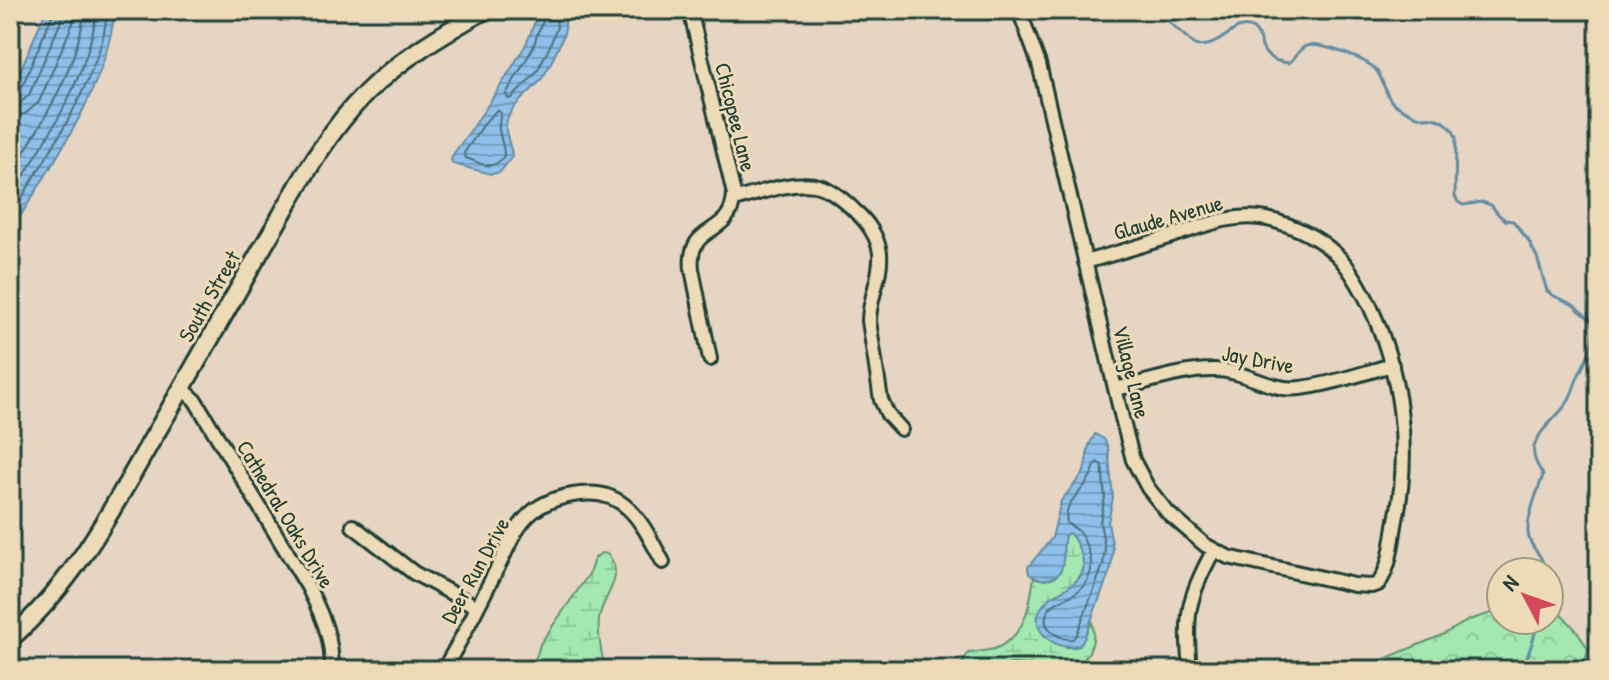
<svg xmlns="http://www.w3.org/2000/svg" width="1609" height="680" font-family="'Patrick Hand',sans-serif">
<style>
.forest{fill:url(#forest-crowns);stroke:#619272;stroke-width:2}
.wetland{fill:url(#wetland-marsh);stroke:#619272;stroke-width:2}
.water{fill:url(#water-rules);stroke:#628ca2;stroke-width:2}
.lines{fill:none;stroke-linecap:round;stroke-linejoin:round}
.shore{stroke:#4c717d;stroke-width:2}
.stream{stroke:#628ca2;stroke-width:3}
.street-casing{stroke:#1f3d34;stroke-width:18}
.secondary-casing{stroke:#1f3d34;stroke-width:22}
.street{stroke:#eddbb8;stroke-width:12}
.secondary{stroke:#eddbb8;stroke-width:16}
.labels{text-anchor:middle;stroke-width:6;stroke-linejoin:round;paint-order:stroke}
.street-label{font-size:22px;fill:#1f3d34;stroke:#eddbb8}
</style>
<defs>
<pattern id="forest-crowns" width="20" height="18" patternUnits="userSpaceOnUse" patternTransform="scale(2)"><rect width="20" height="18" fill="#a3e7b1"/><path d="M2 6a3 3 0 1 1 6 0M12 15a3 3 0 1 1 6 0" fill="none" stroke="#8cc799"/></pattern>
<pattern id="wetland-marsh" width="20" height="14" patternUnits="userSpaceOnUse" patternTransform="scale(2)"><rect width="20" height="14" fill="#a3e7b1"/><path d="M1 5h8M5 5V1M11 12h8M15 12V8" fill="none" stroke="#8cc799"/></pattern>
<pattern id="water-rules" width="6" height="5" patternUnits="userSpaceOnUse" patternTransform="scale(2)"><rect width="6" height="5" fill="#8fc0eb"/><path d="M0 2.5h6" fill="none" stroke="#749dbf"/></pattern>
</defs>
<rect width="100%" height="100%" fill="#e6d5c3"/>
<filter id="ink" filterUnits="userSpaceOnUse"><feTurbulence type="fractalNoise" baseFrequency=".0125" numOctaves="2"/><feDisplacementMap in="SourceGraphic" scale="16" xChannelSelector="R" yChannelSelector="G"/><feConvolveMatrix kernelMatrix="1 2 1 2 8 2 1 2 1" color-interpolation-filters="sRGB"/></filter>
<g filter="url(#ink)">
<path class="forest" d="M1549,600l28,31 11,18 -4,19 -11,2h-215l84,-35 27,-15 32,-10v10h48z"/>
<path class="wetland" d="M1069,533c9,8 16,26 14,38l-40,62c10,10 22,17 36,13l13,-25c5,21 -2,33 -17,49h-35l-10,-5 -17,-1 -19,3 -8,3h-24l-2,-2 8,-15c8,-1 18,-2 26,-4 31,-11 36,-44 40,-72l10,3 12,-3 8,-38 1,-5z
M601,553l7,1c19,25 -6,41 -9,65 -2,16 3,36 6,51h-76l8,-15 3,-11 49,-70 5,-15z"/>
<path class="water" d="M46,10h69c-10,83 -63,153 -105,223v-138z
M540,10h23c0,6 3,13 2,19 -2,11 -18,43 -25,52 -11,13 -33,27 -34,45 -1,10 6,21 6,31l-12,15 -9,2 -38,-10 -2,-4 3,-7c25,-33 47,-67 68,-102 8,-11 11,-28 18,-41z
M1095,434l9,5 4,8 5,51 -5,24 5,27 -2,19 -27,71 -5,7c-21,6 -52,-15 -38,-38 12,-21 53,-21 40,-54 -3,-8 -6,-16 -12,-21l-4,2c-4,15 4,42 -17,44 -8,1 -12,-1 -19,-5l-1,-7 24,-29 9,-37 23,-29 5,-27z"/>
<g class="lines">
<path class="shore" d="M546,10v5l-8,17 -5,16 -27,46 2,5 4,-1 24,-25 13,-25 8,-21 -2,-17
M10,95l6,-1 5,-5 31,-73 1,-6
M10,105l10,-2 9,-8 33,-76 1,-9
M497,110l4,3c-6,22 3,25 3,43 -13,17 -22,7 -38,2l-2,-5 23,-33z
M10,117l15,-3 14,-12 34,-79 2,-13
M10,175c32,-51 66,-104 75,-165
M10,198c37,-59 77,-118 87,-188
M10,217c34,-57 73,-112 92,-176 3,-10 4,-21 5,-31
M1097,462l5,3 3,32 -5,25 5,27 -2,16 -26,69 -4,5c-12,2 -33,-11 -26,-26 4,-10 16,-13 25,-18 20,-11 23,-29 15,-48 -5,-11 -8,-19 -20,-23 -4,-23 12,-27 22,-45 4,-6 5,-12 8,-17z"/>
<path class="stream" d="M1156,10l39,35c23,6 38,-23 54,-18 18,5 2,33 40,36 6,-5 10,-14 17,-17 13,-4 61,13 70,24 8,9 8,24 17,33 7,5 20,12 28,14 12,3 1,-1 12,1 11,2 19,9 23,19l-1,59 3,6 5,3 19,-3 9,3 8,10 6,5 8,1 15,19 9,17 10,34 7,5 18,8 20,17c6,21 -7,40 -15,58 -4,10 -6,20 -13,28 -10,13 -25,23 -30,40 -2,11 4,19 9,28 -5,16 -19,47 -14,63 4,14 18,19 13,34
M1523,670l11,-33 4,-17"/>
<defs>
<path id="street" d="M690,10l44,184c-2,45 -47,27 -42,75l18,90
M1019,10l20,54 82,350 12,46 15,28 20,25 37,32 23,12 126,28 17,1 7,-2c13,-17 14,-43 18,-64 15,-72 5,-147 -26,-214 -9,-18 -19,-37 -33,-51 -19,-18 -44,-30 -70,-36 -32,-7 -65,7 -95,17 -29,9 -58,18 -87,26
M734,200c22,-6 63,-21 85,-14 14,4 26,15 36,25 12,10 23,26 25,42 2,23 -11,45 -11,68l12,79 7,15 13,14
M182,388l13,12 113,187c15,30 24,50 24,83
M1115,389c31,-6 66,-19 97,-19 26,-1 47,14 72,18 24,4 82,-16 108,-23
M353,526l61,47 63,34
M443,670c22,-35 39,-73 58,-109 8,-16 15,-34 29,-47 13,-12 32,-18 50,-20 48,-6 63,32 83,68
M1190,670c-5,-54 -3,-72 24,-120"/>
<path id="secondary" d="M10,639c64,-57 98,-122 140,-196 42,-71 82,-144 124,-215 27,-47 53,-96 92,-135 34,-34 76,-59 119,-83"/>
</defs>
<use href="#street" class="street-casing"/>
<use href="#secondary" class="secondary-casing"/>
<use href="#street" class="street"/>
<use href="#secondary" class="secondary"/>
</g>
</g>
<g class="labels">
<g class="street-label">
<text transform="translate(736 117) rotate(76)" y="8">Chicopee Lane</text>
<text transform="translate(1168 217) rotate(-16)" y="8">Glaude Avenue</text>
<text transform="translate(209 296) rotate(-60)" y="8">South Street</text>
<text transform="translate(1258 359) rotate(11)" y="8">Jay Drive</text>
<text transform="translate(1132 372) rotate(76)" y="8">Village Lane</text>
<text transform="translate(286 514) rotate(59)" y="8">Cathedral Oaks Drive</text>
<text transform="translate(475 570) rotate(-61)" y="8">Deer Run Drive</text>
</g>
</g>
<rect width="1609" height="680" fill="none" stroke="#eddbb8" stroke-width="40"/>
<rect x="20" y="20" width="1569" height="640" fill="none" stroke="#1f3d34" stroke-width="3" filter="url(#ink)"/>
<g transform="translate(1525 596) rotate(311)"><circle r="38" fill="#eddbb8" stroke="#9b9c83" stroke-width="2"/>
<path d="M0-6L14 30L0 20L-14 30Z" fill="#d1495b"/>
<text y="-12" font-size="22" font-weight="bold" text-anchor="middle" fill="#1f3d34">N</text>
</g>
</svg>
